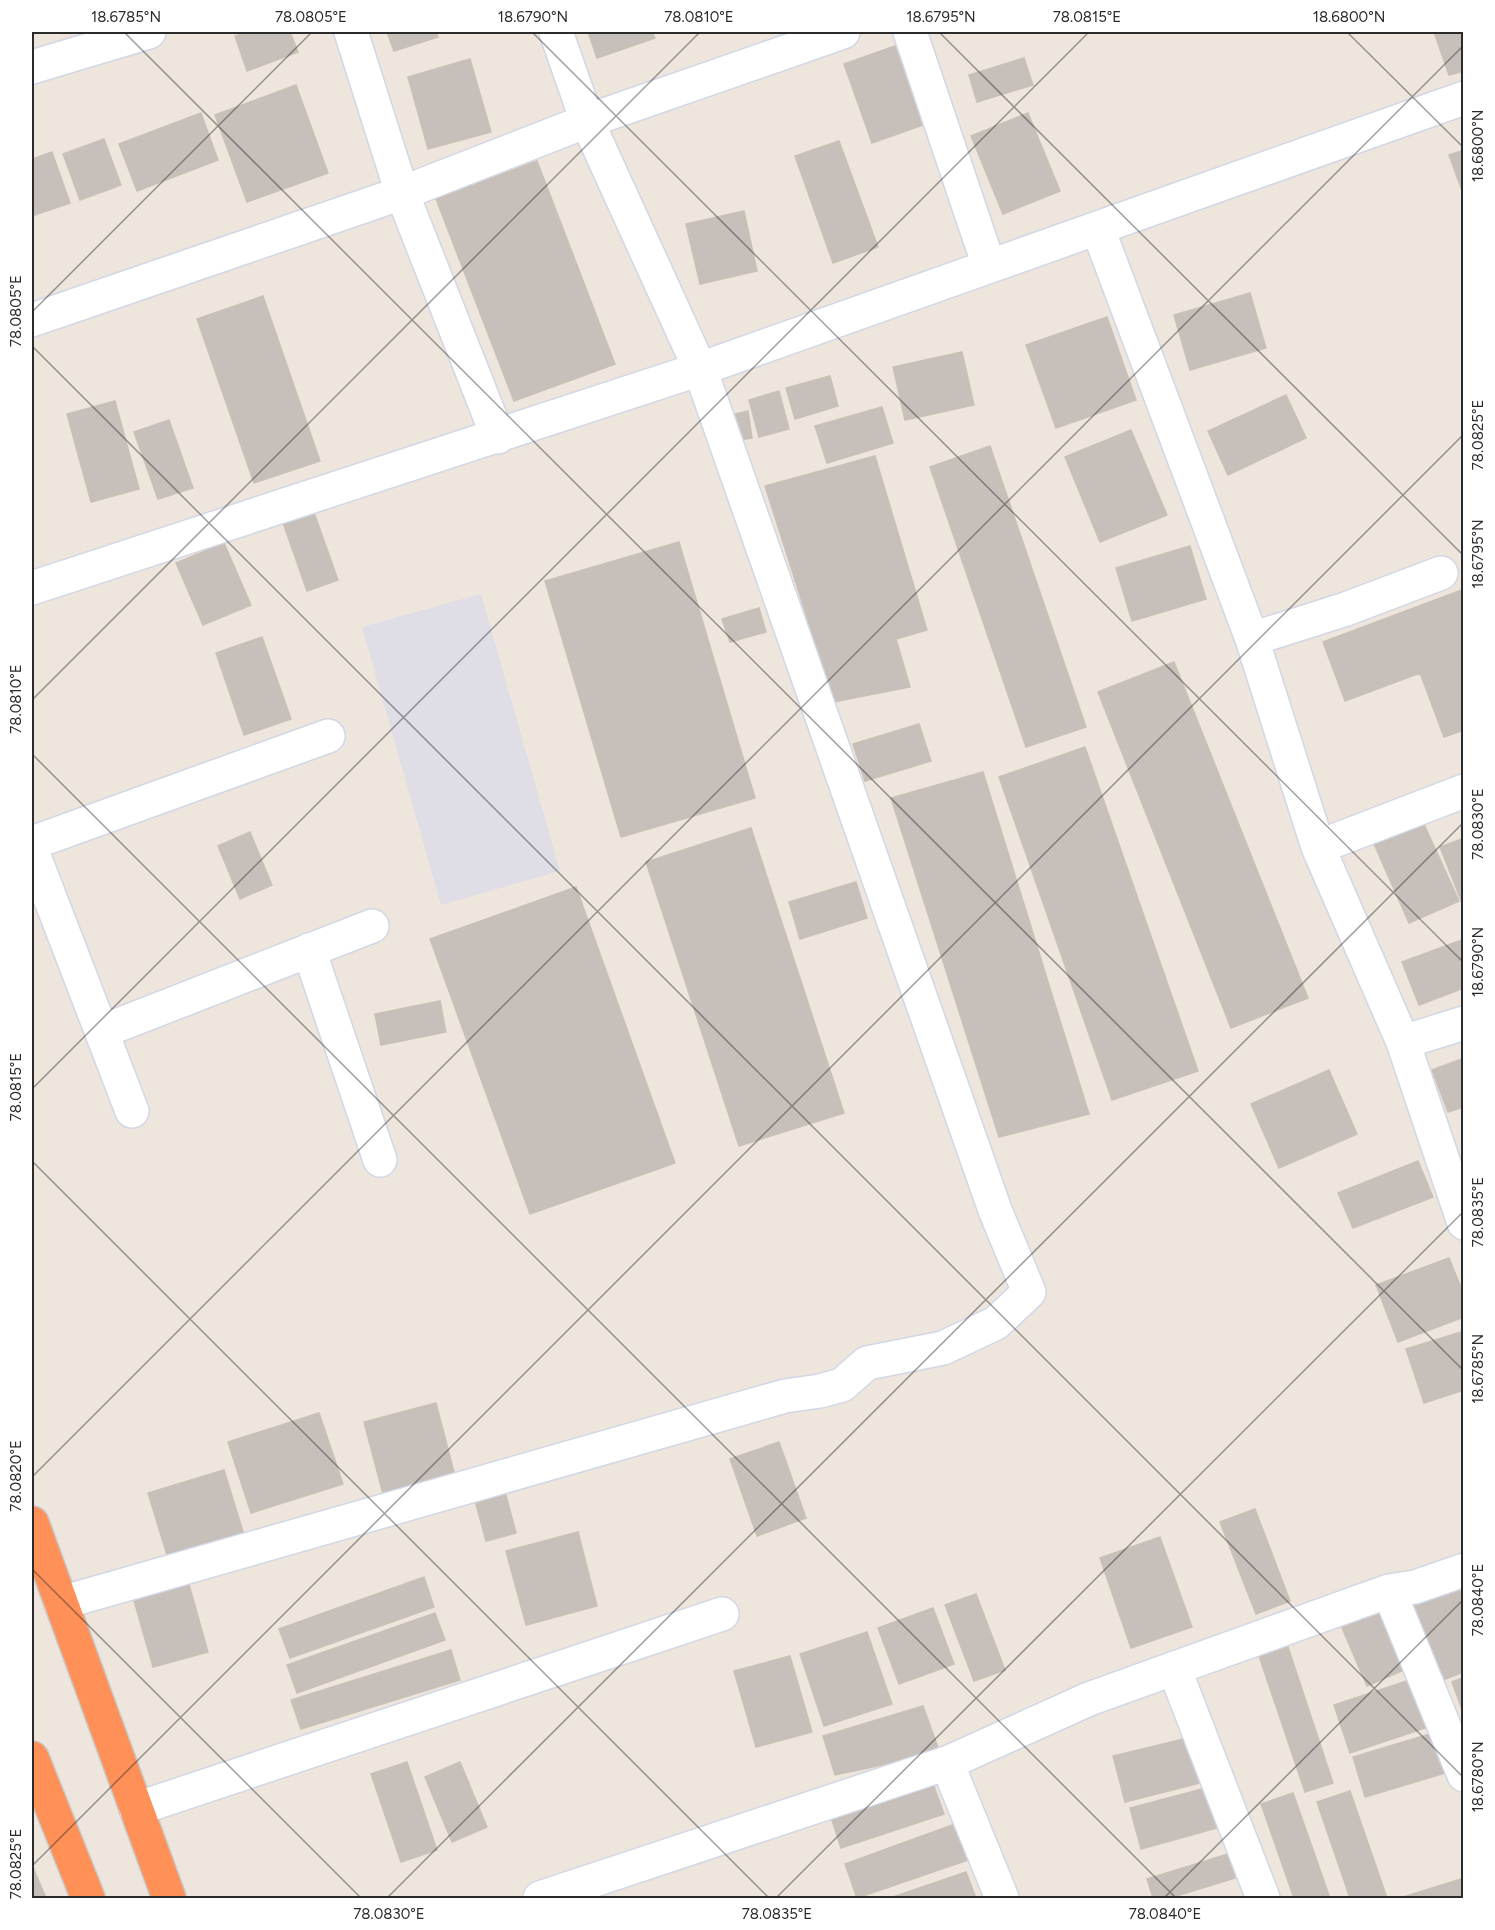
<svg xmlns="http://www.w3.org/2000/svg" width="1495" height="1930" font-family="Figtree,sans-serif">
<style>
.industrial{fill:#dfdee6}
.building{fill:#c6bfba;stroke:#c9c1b6;stroke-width:1.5}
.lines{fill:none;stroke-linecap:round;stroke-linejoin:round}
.minor-casing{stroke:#d2d7e5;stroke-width:36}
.highway-casing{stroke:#c8c8c8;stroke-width:36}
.minor{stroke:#fff;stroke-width:33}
.highway{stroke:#ff9057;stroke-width:33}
.ticks{fill:none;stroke:#2b2b2b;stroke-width:1.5;stroke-opacity:0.45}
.neatline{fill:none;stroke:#2b2b2b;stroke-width:2}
.ticks-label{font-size:15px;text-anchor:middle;fill:#2b2b2b}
</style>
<rect width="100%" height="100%" fill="#eee5dd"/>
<path class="industrial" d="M481,594l79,277 -119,34 -79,-278z"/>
<path class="building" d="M247,32h43l8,20 -51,19 -12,-35z
M387,32h49l2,5 -44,14z
M588,32h64l3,6 -58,20z
M1434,32h30v39l-15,4z
M895,46l28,79 -51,18 -28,-79z
M1024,58l9,27 -56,17 -8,-27z
M470,59l21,73 -63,17 -20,-72z
M296,85l32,88 -81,29 -32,-87z
M201,113l17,47 -81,31 -18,-47z
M1028,113l32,78 -57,23 -32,-78z
M104,139l17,46 -41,15 -17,-46z
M839,141l39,106 -45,16 -38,-107z
M1464,150v46l-15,-41z
M52,152l18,51 -38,13v-57z
M537,161l78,203 -101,37 -78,-202z
M744,211l13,60 -57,13 -14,-60z
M1250,293l16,55 -76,22 -16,-55z
M263,296l57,165 -66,22 -57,-164z
M1107,317l29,83 -80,28 -30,-83z
M962,352l12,53 -69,15 -12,-53z
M830,376l8,30 -43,13 -9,-31z
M779,391l10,38 -30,8 -10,-37z
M1286,395l20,43 -78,37 -20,-44z
M115,401l24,88 -48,13 -24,-88z
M882,407l11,36 -66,20 -12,-37z
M748,411l4,27 -13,2 -4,-26z
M169,420l24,68 -35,11 -24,-67z
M1131,430l36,85 -67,27 -35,-85z
M990,446l96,281 -60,20 -96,-280z
M875,456l52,174 -31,9 14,48 -76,15 -69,-216z
M312,507l26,73 -31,11 -26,-74z
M679,542l76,256 -134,39 -76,-256z
M224,543l27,62 -48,20 -27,-62z
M1190,546l16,53 -74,22 -16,-53z
M1464,589v141l-20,7 -24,-64 -75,28 -22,-59z
M759,608l7,24 -36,10 -8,-23z
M262,637l29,82 -47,16 -28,-82z
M1174,662l134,336 -77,30 -133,-336z
M919,724l12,37 -66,20 -12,-37z
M1085,747l113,324 -86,29 -113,-323z
M983,772l106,342 -90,23 -108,-339z
M1423,822l36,79 -50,22 -35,-79z
M751,828l93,285 -105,33 -93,-284z
M250,832l22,53 -32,14 -22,-53z
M1464,838v70l-24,-61z
M856,882l11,36 -67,21 -11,-37z
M576,887l99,276 -145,51 -100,-275z
M1464,939v49l-45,17 -17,-43z
M440,1001l6,31 -65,13 -6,-31z
M1464,1058v49l-16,5 -16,-42z
M1329,1070l28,64 -78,34 -28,-64z
M1418,1161l15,36 -80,31 -15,-35z
M1449,1258l15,37v22l-66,25 -22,-57z
M1464,1331v59l-40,13 -18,-54z
M436,1403l19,73 -72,18 -19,-72z
M319,1413l24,71 -92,29 -23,-71z
M779,1442l27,76 -49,18 -27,-77z
M224,1470l20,65 -76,23 -20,-65z
M503,1484l13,49 -30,8 -13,-48z
M1255,1509l35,92 -34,13 -36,-92z
M578,1532l19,74 -71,19 -20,-74z
M1160,1537l32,90 -61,21 -31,-90z
M424,1577l10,30 -144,51 -11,-29z
M188,1581l20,71 -55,15 -20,-70z
M1459,1589l5,13v70l-24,9 -27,-75z
M976,1594l29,76 -31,11 -29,-76z
M1388,1607l25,59 -46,20 -25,-58z
M933,1608l21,56 -55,20 -21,-56z
M435,1613l10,27 -148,53 -10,-28z
M867,1632l25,72 -68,22 -24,-72z
M1288,1647l45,136 -28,9 -46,-136z
M451,1650l9,30 -159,49 -10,-29z
M790,1656l22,76 -56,15 -22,-76z
M1422,1676l15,48 -87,29 -16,-48z
M1464,1677v38l-12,-33z
M923,1706l17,47 -105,22 -12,-39z
M1440,1731l12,40 -87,26 -12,-40z
M1188,1738l12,45 -75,19 -12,-46z
M407,1762l30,88 -36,12 -30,-88z
M460,1762l27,65 -35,15 -27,-65z
M931,1778l13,36 -103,34 -12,-37z
M1206,1788l11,40 -76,21 -11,-41z
M1350,1791l37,107h-37l-33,-96z
M1293,1793l37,105h-36l-33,-94z
M955,1824l13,36 -111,38 -12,-34z
M1228,1854l7,24 -65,20h-17l-6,-19z
M32,1865l14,33h-14z
M966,1872l10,26h-86z
M1464,1878v20h-64z"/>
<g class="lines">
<defs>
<path id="minor" d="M351,32l51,161 96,244
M910,32l79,234
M32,67l117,-35
M1098,229l154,410 66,208 146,-56
M32,320l370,-127 185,-72 256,-89
M32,588l668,-219 764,-271
M1252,639l94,-30 95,-36
M32,843l296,-107
M1318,847l85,195 61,181
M32,851l100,260
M309,950l71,210
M103,1031l269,-105
M1403,1042l61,-19
M1389,1591l75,184
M61,1603l724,-207 35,-5 22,-6 25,-22 76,-15 53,-25 33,-31 -34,-82 -295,-841 -113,-248 -31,-89
M1174,1668l89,230
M947,1763l55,135
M136,1809l586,-195
M540,1898l407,-135 142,-64 300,-108 26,-4 49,-17"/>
<path id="highway" d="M32,1523l137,375
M32,1758l56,140"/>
</defs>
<use href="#minor" class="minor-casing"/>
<use href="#highway" class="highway-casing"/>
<use href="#minor" class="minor"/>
<use href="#highway" class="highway"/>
</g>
<path class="ticks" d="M124,32l1340,1339M532,32l932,931M939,32l525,524M1347,32l117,116M32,312l280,-280M32,346l1432,1432M32,700l668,-668M32,754l1144,1144M32,1089l1057,-1057M32,1161l737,737M32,1477l1432,-1432M32,1569l329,329M32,1866l1432,-1432M387,1898l1077,-1076M776,1898l688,-687M1164,1898l300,-299"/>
<rect width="1495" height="1930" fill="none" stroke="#ffffff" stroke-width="66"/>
<rect x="33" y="33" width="1429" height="1864" class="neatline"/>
<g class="ticks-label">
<text x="126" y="22">18.6785°N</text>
<text x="311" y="22">78.0805°E</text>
<text x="533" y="22">18.6790°N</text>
<text x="699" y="22">78.0810°E</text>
<text x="941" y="22">18.6795°N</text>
<text x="1087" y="22">78.0815°E</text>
<text x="1349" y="22">18.6800°N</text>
<text transform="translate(1478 146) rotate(-90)" y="5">18.6800°N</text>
<text transform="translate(16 311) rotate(-90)" y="5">78.0805°E</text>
<text transform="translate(1478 435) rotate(-90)" y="5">78.0825°E</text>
<text transform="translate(1478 554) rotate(-90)" y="5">18.6795°N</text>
<text transform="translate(16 699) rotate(-90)" y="5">78.0810°E</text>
<text transform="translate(1478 824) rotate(-90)" y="5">78.0830°E</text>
<text transform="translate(1478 962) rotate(-90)" y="5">18.6790°N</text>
<text transform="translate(16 1087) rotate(-90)" y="5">78.0815°E</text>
<text transform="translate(1478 1212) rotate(-90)" y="5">78.0835°E</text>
<text transform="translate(1478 1369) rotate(-90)" y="5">18.6785°N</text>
<text transform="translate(16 1476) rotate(-90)" y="5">78.0820°E</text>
<text transform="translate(1478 1600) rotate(-90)" y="5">78.0840°E</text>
<text transform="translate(1478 1777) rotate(-90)" y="5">18.6780°N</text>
<text transform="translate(16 1864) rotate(-90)" y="5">78.0825°E</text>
<text x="389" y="1919">78.0830°E</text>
<text x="777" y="1919">78.0835°E</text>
<text x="1165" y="1919">78.0840°E</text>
</g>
</svg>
